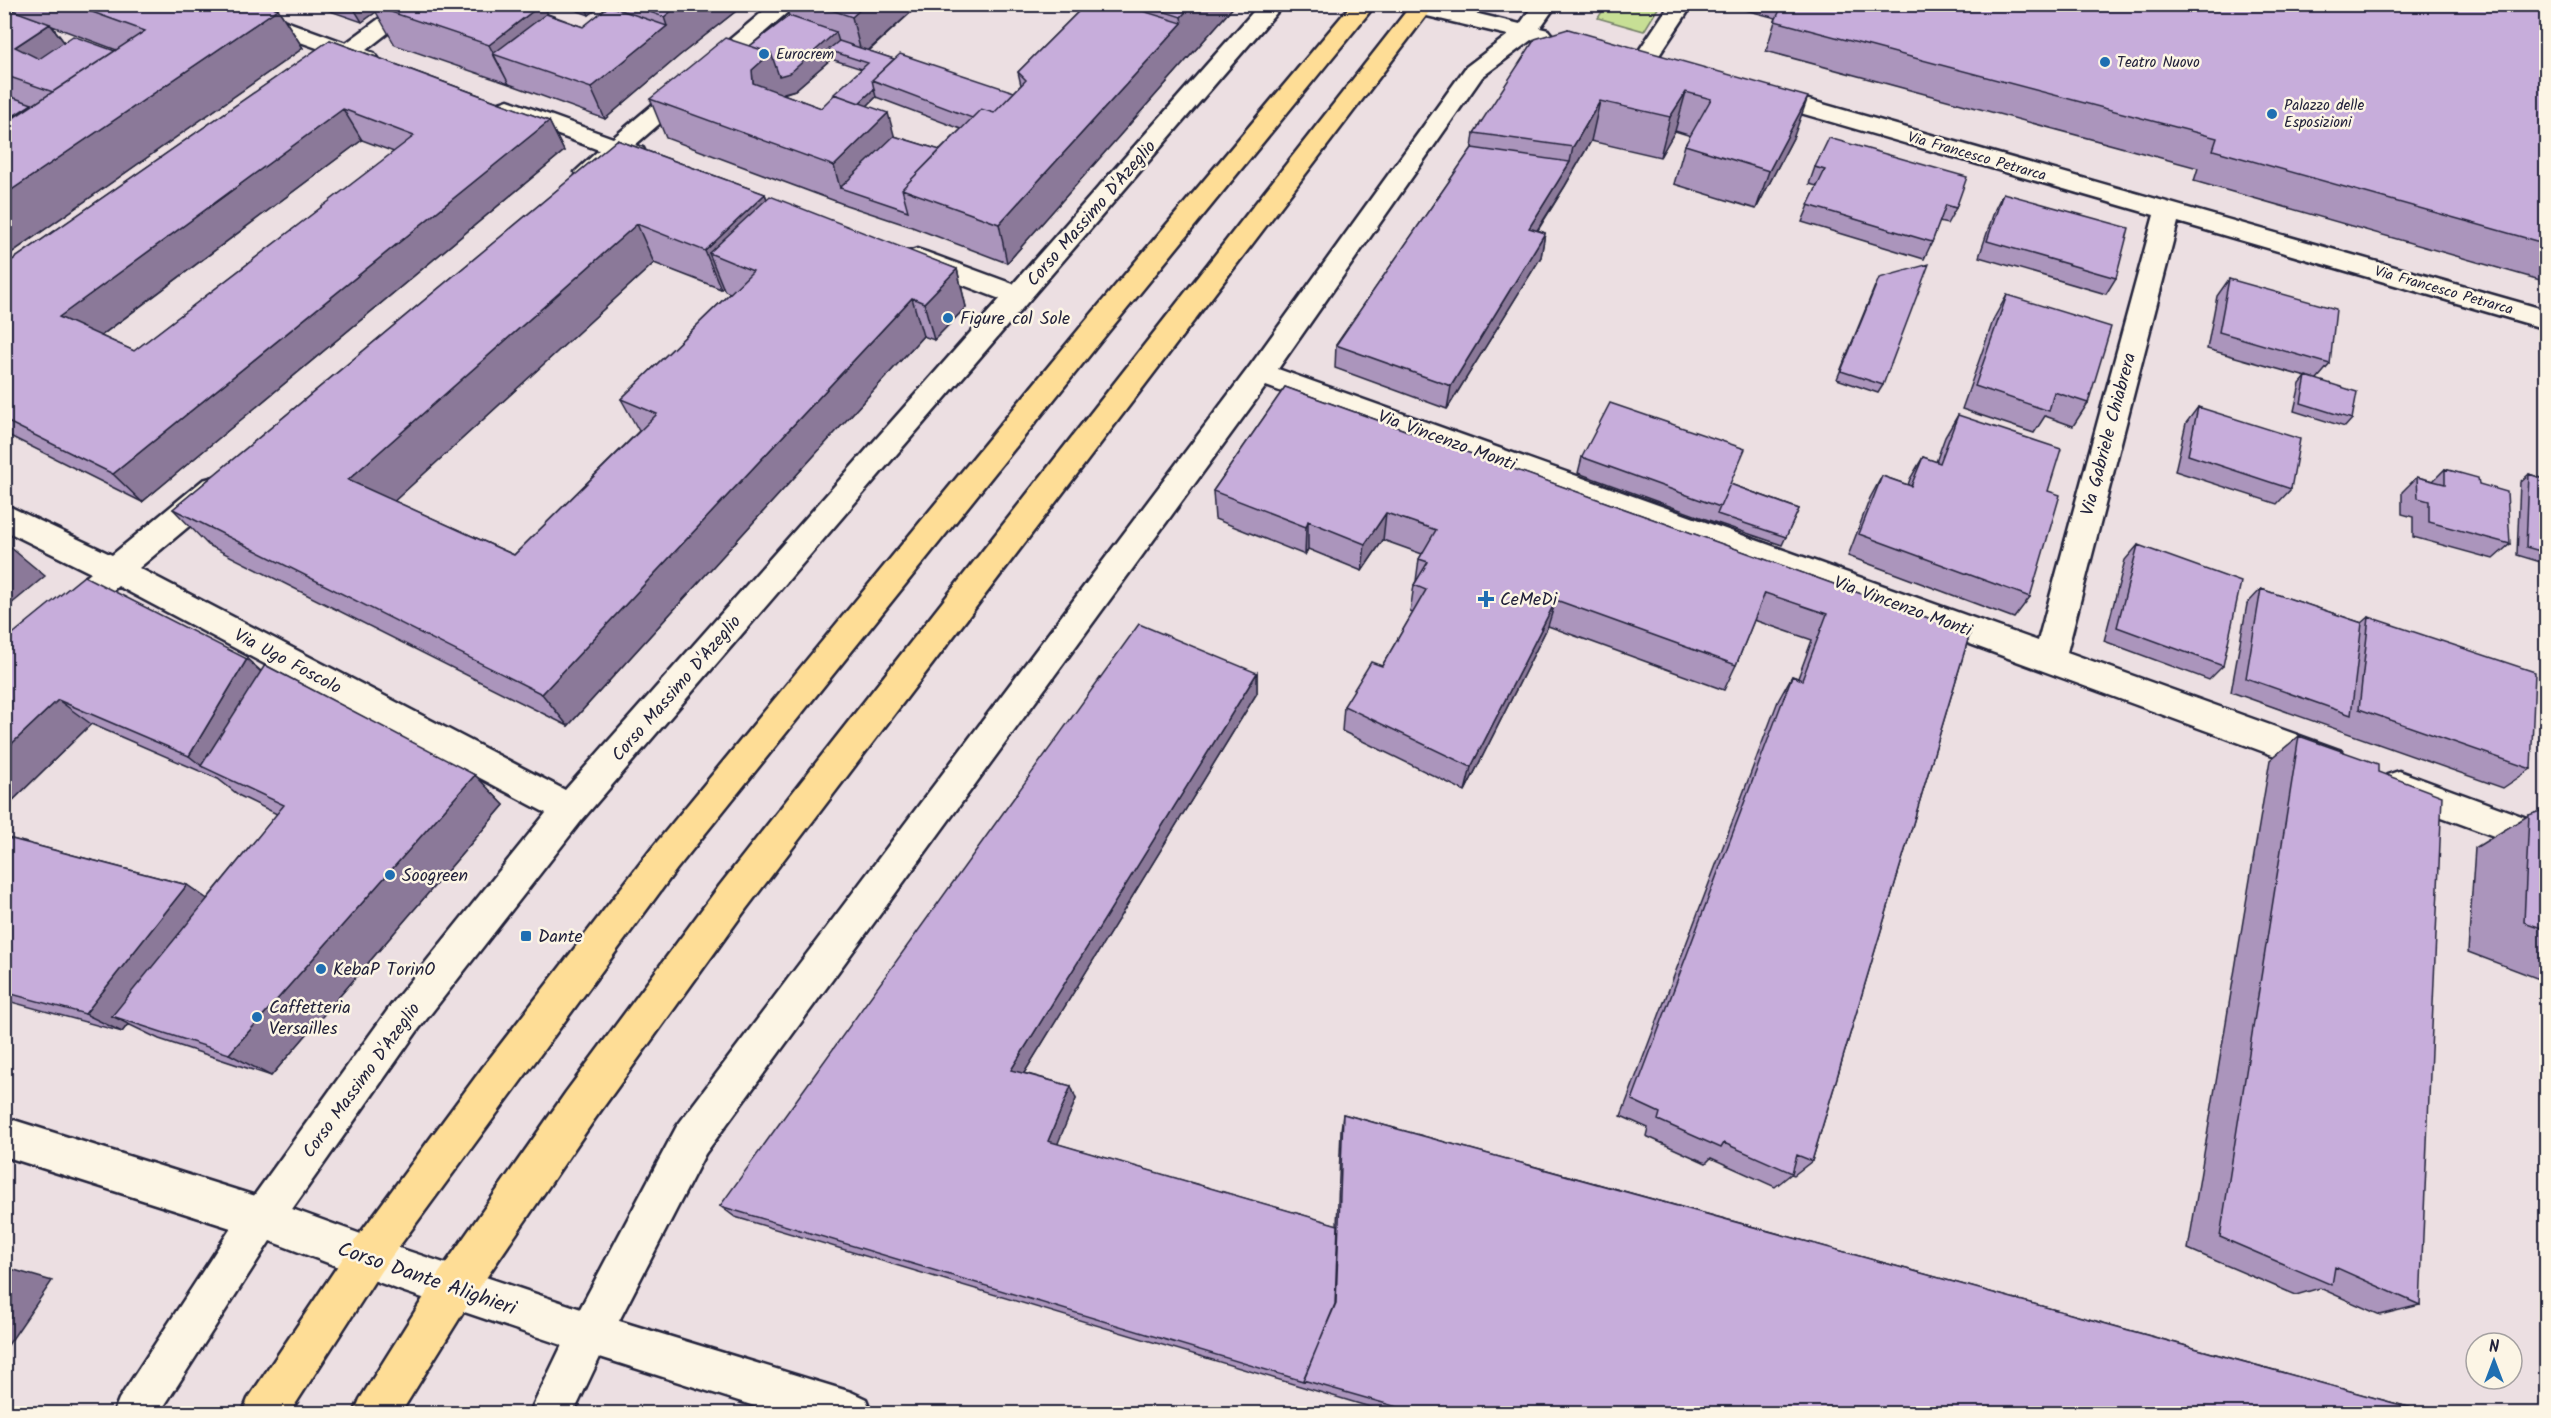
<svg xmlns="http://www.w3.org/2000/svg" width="2551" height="1418" font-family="Kalam,sans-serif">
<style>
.green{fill:#c7df95;stroke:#748068;stroke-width:1.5}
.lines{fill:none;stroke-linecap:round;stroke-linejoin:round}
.minor-casing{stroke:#22223b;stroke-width:5}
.tertiary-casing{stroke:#22223b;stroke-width:5}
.primary-casing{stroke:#22223b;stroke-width:5}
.minor{fill:#fcf5e5;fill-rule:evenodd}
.tertiary{fill:#fcf5e5;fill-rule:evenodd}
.primary{fill:#fedd96;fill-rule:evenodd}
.wall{fill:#ab95bc;stroke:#22223b;stroke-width:1.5;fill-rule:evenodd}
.shaded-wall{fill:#8b7999;stroke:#22223b;stroke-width:1.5}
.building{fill:#c7addb;stroke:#22223b;stroke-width:1.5;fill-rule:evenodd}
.poi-dot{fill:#1f6fb2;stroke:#fcf5e5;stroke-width:2}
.labels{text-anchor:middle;stroke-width:5;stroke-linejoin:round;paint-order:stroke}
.far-poi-label{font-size:15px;fill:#22223b;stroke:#fcf5e5;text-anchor:start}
.far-street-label{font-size:15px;fill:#22223b;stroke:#fcf5e5}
.street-label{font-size:18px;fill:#22223b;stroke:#fcf5e5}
.poi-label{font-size:18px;fill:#22223b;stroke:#fcf5e5;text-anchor:start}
.near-street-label{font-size:21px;fill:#22223b;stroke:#fcf5e5}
</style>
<rect width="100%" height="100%" fill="#ecdfe2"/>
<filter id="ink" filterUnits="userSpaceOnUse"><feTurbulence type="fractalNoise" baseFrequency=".0167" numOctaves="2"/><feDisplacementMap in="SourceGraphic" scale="12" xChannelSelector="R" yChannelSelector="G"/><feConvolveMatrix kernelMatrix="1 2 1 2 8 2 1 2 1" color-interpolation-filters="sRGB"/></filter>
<g filter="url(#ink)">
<path class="green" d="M1607,4h53v1l-16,26 -46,-13z"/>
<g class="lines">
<defs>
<path id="minor" d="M205,4h34l107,39 53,-39h26l-59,46 8,3 4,5 -4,5 -8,2 -15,-4c-9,6 -14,9 -25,6l-4,-5 9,-9 -123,-44z
M772,4h25l-162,141 8,3 3,6 -3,6 -9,2 -14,-4c-13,11 -23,25 -41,20l-4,-6 24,-22 -100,-37 -3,-5 3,-5 9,-3 105,38z
M1260,4h24l-702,816 -164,210 -142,202 -14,6 -14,-6 -6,-14 6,-14 144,-200 154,-191 -428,-227 -103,86 -11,4v-32l87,-71 -87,-43v-26l108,51 91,-75 11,-3 11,3 4,8 -4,8 -86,72 426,222 435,-491 -92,-35 -4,-6 4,-6 9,-3 9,3 87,32z
M1394,4h43l83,20 14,-20h23l-17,24 8,2 4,5 -4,5 -8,2 -9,-2 -49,37 -204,292 760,272 116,-426 -402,-116 -3,-5 3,-5 9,-2 9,2 776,221v19l-368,-107 -111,430 275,99 5,10 -5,10 -12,5 -1064,-390 -561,768 -100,194 -15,6 -15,-6 -6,-15 6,-15 102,-192 573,-760 216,-299 42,-32 -111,-26z
M1670,4h23l-41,62 -8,2 -8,-2 -4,-5z
M2399,771l147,54v30l-159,-58 -5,-11 5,-11z"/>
<path id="tertiary" d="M4,1117l258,81 140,51 188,63 261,80 15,7 6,15h-92l-180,-57 -27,57h-44l33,-69 -160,-54 -132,-50 -111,173h-46l6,-15 112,-171 -227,-72z"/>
<path id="primary" d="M1352,4h24l-267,327 -433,539 -295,401 -92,143h-47l6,-15 105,-156 130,-176 169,-219 437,-531z
M1412,4h23l-689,905 -152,211 -125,183 -69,111h-46l6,-15 79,-126 127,-181 154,-207z"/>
</defs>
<use href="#minor" class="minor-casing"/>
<use href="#tertiary" class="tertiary-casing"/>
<use href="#primary" class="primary-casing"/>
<use href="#minor" class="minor"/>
<use href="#tertiary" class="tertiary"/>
<use href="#primary" class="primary"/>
</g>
<path class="wall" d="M4,4h261l13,5 25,39 -299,210v-160l3,-1 -3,-1zM52,26l65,24 -2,1 -51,-9z
M310,4h233l5,10 35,13 26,-21v-2h136l-66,52 -74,63 -96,-35 -114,-39 -19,-33 -14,10z
M564,4h39l-14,11 -25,-9z
M785,4h135l-51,47 25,8 120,33 7,-7 -3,-13 68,-68h150l-229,259 -95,-36 -66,-22 -180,-67 -16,-39 100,-53 39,-30zM831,59l31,10 -41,39 -38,-14 12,-4zM876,97l85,32 -21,21 -46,-14 -27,-30z
M1723,4h824v278l-353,-101 4,-13 -432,-117 10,-33z
M1568,29l226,107 -38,73 -82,-25 11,-39 6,-9 -16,-5 -15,26 -69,-16 -26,45 -27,44 7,3 -4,24 -94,152 -112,-41 1,-23 136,-197 2,-15z
M330,40l219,81 15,30 -422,351 -138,-69v-167zM362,140l32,12 -260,199 -33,-15z
M617,140l148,54 2,5 190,70 9,38 -32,33 -11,-4 -355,390 -360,-181 -35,-36zM654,263l67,26 2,-2 2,4 5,2 -109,106 18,32 -125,124 -120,-54z
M1815,167l141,41 -9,16 -8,-2 -7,20 -8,17 -122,-37 15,-36 -8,-2z
M2003,193l113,85 -10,16 -127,-37 16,-48z
M2229,279l101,85 -13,15 35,40 -7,8 -51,-16 6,-27 6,-7 -99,-28 10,-53z
M1875,286l8,99 -5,8 -41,-14z
M2007,295l81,108 -15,23 -28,-10 -11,17 -72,-24 32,-91z
M1285,387l685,246 -158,528 -18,14 -3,-1 -16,13 -64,-29 -5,5 -60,-27 2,-8 -27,-12 157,-415 14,-25 6,2 14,-38 -58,-20 -18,45 -12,25 -176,-64 -83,165 -123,-60 2,-25 38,-40 31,-53 -3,-1 4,-27 2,-4 3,-22 3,-5 -39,-14 -21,31 -54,-22 -3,6 -90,-36 -2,-28z
M2198,407l93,82 -14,15 -102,-33 11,-48z
M1958,415l90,76 -18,106 -16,21 -166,-62 22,-58 12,-22 26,9 2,-6 13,-22 13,5 9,-25z
M1582,457l148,27 69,25 -17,36 -68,-23 -136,-49z
M2445,469l34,15 31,60 -17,15 -80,-22v-20l-11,-3v-22l15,-15 16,4z
M2529,474l18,6v84l-30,-9 3,-73z
M2138,545l85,121 -14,14 -105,-39 21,-81z
M2261,589l101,34 7,-6 162,152 -28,19 -272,-96 16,-88z
M4,641l243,18 14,12 214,104 29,30 -233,271 -112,-37 -31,-15 -6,8 -118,-32v-163l183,48 20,14 70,-85 -37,-18 -22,-17 -127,-55 -87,85z
M1257,673v20l-233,380 47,13 5,13 -19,45 280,81 4,-95 2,-16 1087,299h-1040l-655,-196 -15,-11z
M2299,736l121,569 -40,10 -60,-27 -24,7 -108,-46 82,-489z
M2547,812v170l-79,-30 7,-104 54,-33z"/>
<path class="shaded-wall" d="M351,4h36l-14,2 3,6 -14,10z
M542,4h1l17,37 -67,13 16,30 -20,-39z
M588,4h15l-14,11 -4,-9z
M680,4h65l-66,52 -74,63 -14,-31 76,-62 -3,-9z
M866,4h54l-58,52 -10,-39z
M1193,4h43l-229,259 -8,-39 183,-201 -1,-6z
M278,9l25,39 -299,210v-63z
M50,24l24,31 -35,22 -24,-30z
M836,32l5,17 -13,1 3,9 -36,31 -11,3 -19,17 -12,-27 -1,-13 19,-17z
M874,89l2,8 -14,14 -3,-8z
M1686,92l-11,39 -15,26 10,-40z
M1808,97l-14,39 -38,73 13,-38z
M1600,101l-9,40 -26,45 -41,65 5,-23 41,-66 3,-15z
M32,104l26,31 -54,34v-47z
M343,109l19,31 -275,206 -28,-29z
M888,113l11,40 -59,35 -6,-22z
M549,121l15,30 -422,351 -29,-28z
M765,194l14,39 -70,20 14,34 -2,2 -16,-38z
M637,224l17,39 -276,253 -30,-36z
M1545,233l-4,24 -94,152 4,-23z
M957,269l9,38 -32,33 -10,-37z
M912,298l11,38 -355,390 -26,-32z
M1386,513l-3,27 -21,31 3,-27z
M1308,521v28l-3,6 1,-28z
M4,542l41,34 -41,34z
M1556,600l-8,26 -83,165 6,-24z
M247,659l27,25 -71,83 -14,-11z
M1257,673v20l-239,390 -7,-13z
M58,700l33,24 -87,85v-58z
M475,775l29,30 -233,271 -42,-22z
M187,885l32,22 -107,109 16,8 -6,8 -37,-18z
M1071,1086l5,13 -22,54 -6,-12z
M4,1267l48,14 -48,70z"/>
<path class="building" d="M70,4h195l13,5 -274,186v-71l141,-93z
M375,4h167l-53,41 -116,-39z
M627,4h53l-16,13z
M814,4h52l-14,13z
M1086,4h34l62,19 -183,201 -97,-35 79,-80 13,4 32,-33 -8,-8z
M1141,4h52l-12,13z
M1783,4h764v240l-334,-94 4,-12 -442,-117z
M609,6l58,20 -76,62 -98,-34 53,-40 37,13z
M4,7l46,17 -35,23 24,12 34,-23 42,15 -62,41 -49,-17z
M789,16l47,16 -46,41 -11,3 -8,-23 -21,-7z
M1568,29l240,68 -39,74 -84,-26 26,-46 -25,-7 -16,25 -70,-16 -27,46 -99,-14 61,-94z
M725,38l46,15 -19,17 1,13 68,25 14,-14 53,19 -54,53 -184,-67z
M330,40l219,81 -436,353 -109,-54v-154zM343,109l71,27 -280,215 -75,-34z
M839,41l55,18 -22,21 2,9 -15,14 -25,-9 34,-31 -40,-13z
M900,54l114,38 -20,21 -13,-4 -9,9 -100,-38z
M9,96l23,8 -28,18v-24z
M894,136l46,14 -38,39 6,22 -68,-23z
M1829,138l138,39 -11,31 -10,-3 -14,37 -124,-37 17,-35 -10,-3z
M617,140l148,54 -60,57 -68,-27 -289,256 166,75 143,-141 -36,-15 132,-128 -44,-18 61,-57 187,73 -33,34 -12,-5 -370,396 -369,-185z
M1472,148l98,14 -41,66 16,5 -94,153 -115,-41z
M2003,193l126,35 -13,50 -129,-37z
M1929,264l-46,121 -42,-14 38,-93z
M2229,279l107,30 -6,55 -111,-32z
M2007,295l104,32 -23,76 -34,-11 -5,19 -74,-25z
M2306,376l51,16 -5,27 -51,-16z
M1285,387l685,246 -158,528 -15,-6 -5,18 -68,-30 -3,5 -63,-28 2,-7 -28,-13 160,-424 10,4 25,-66 -62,-21 -29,72 -180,-65 -85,167 -127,-61 27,-44 11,4 44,-76 -12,-5 14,-23 -9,-3 17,-29 -50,-17 -21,31 -57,-23 -2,6 -93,-36z
M1610,403l135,46 -25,58 -138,-50z
M2198,407l102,32 -9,50 -103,-34z
M1958,415l103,34 -13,42 12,4 -30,102 -171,-63 23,-58 29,10 12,-29 17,6z
M2445,469l33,9 1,6 28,8 3,52 -81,-22v-21l-11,-3 -1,-21 28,7z
M2529,474l18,6v73l-21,-6z
M1730,484l69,25 -13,28 -69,-23z
M2138,545l103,37 -18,84 -106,-39z
M84,576l163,83 -58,97 -131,-56 -54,51v-110z
M2261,589l101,34 -11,92 -105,-37z
M2369,617l166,55 -4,97 -172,-60z
M1139,624l118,49 -246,397 60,16 -23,55 290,84 -3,79 -32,77 -583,-175z
M265,665l210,110 -246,279 -117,-38 172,-211 -83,-39z
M2299,736l79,28v8l64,24 -22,509 -85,-38 -3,18 -112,-48z
M2543,810l4,2v118l-23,-8 5,-107z
M4,837l183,48 -102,129 -81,-22z
M1343,1114l1087,299h-1012l-115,-33 33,-77z"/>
</g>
<g class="poi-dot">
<circle cx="764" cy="54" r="6"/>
<circle cx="2105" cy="62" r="6"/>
<circle cx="2272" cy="114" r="6"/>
<circle cx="948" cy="318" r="6"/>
<path d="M1483 590h6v6h6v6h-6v6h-6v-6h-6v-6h6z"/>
<circle cx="390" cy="875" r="6"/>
<rect x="520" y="930" width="12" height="12" rx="3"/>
<circle cx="321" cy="969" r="6"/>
<circle cx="257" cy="1017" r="6"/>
</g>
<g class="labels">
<g class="far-poi-label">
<text x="776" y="59">Eurocrem</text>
<text x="2117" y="67">Teatro Nuovo</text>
<text x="2284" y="110">Palazzo delle<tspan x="2284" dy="17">Esposizioni</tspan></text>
</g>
<g class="far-street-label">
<text transform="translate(1977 156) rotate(16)" y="5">Via Francesco Petrarca</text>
<text transform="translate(2444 290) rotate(16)" y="5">Via Francesco Petrarca</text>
</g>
<g class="street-label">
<text transform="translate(1091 213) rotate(-49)" y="6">Corso Massimo D'Azeglio</text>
<text transform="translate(2108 434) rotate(-75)" y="6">Via Gabriele Chiabrera</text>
<text transform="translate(1447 440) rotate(20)" y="6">Via Vincenzo Monti</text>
<text transform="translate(1903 606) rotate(20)" y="6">Via Vincenzo Monti</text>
<text transform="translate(288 661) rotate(28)" y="6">Via Ugo Foscolo</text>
<text transform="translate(676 688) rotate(-49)" y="6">Corso Massimo D'Azeglio</text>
<text transform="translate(361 1080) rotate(-54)" y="6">Corso Massimo D'Azeglio</text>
</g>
<g class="poi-label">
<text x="960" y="324">Figure col Sole</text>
<text x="1500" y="605">CeMeDi</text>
<text x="402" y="881">Soogreen</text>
<text x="538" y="942">Dante</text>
<text x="333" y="975">KebaP TorinO</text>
<text x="269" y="1013">Caffetteria<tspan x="269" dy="21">Versailles</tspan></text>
</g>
<g class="near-street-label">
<text transform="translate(427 1278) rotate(19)" y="7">Corso Dante Alighieri</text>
</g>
</g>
<rect width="2551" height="1418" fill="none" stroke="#fcf5e5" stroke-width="24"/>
<rect x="12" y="12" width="2527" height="1394" fill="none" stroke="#22223b" stroke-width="2" filter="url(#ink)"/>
<g transform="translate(2494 1361)"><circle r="28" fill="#fcf5e5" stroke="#a5a1a1" stroke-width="1.5"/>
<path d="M0-4.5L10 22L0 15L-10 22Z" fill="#1f6fb2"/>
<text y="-9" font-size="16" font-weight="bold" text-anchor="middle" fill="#22223b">N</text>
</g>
</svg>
